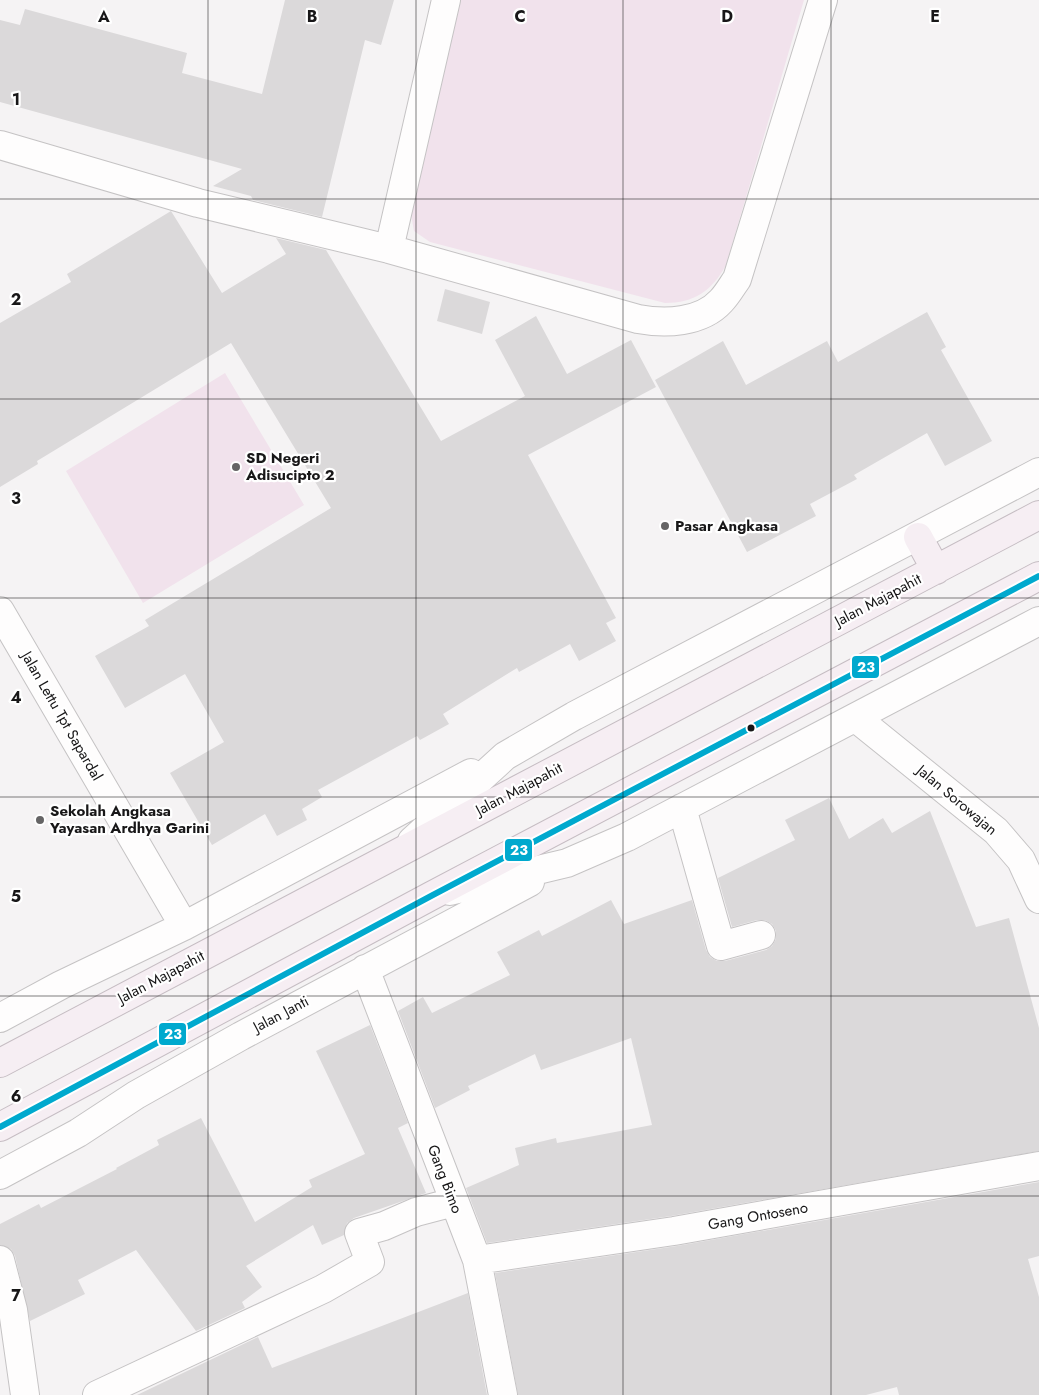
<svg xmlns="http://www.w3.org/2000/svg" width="1039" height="1395" font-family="Jost,sans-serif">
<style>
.green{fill:#f1e2ec}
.building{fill:#dbd9da}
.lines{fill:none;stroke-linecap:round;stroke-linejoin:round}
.minor-casing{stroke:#c5c3c4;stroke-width:30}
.highway-casing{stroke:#c6bdc3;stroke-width:30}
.minor{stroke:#fefdfd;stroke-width:28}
.highway{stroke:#f6eef3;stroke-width:28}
.bus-1-casing{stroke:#fff;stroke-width:10}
.bus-1{stroke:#00a9ce;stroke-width:6}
.grid{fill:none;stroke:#181718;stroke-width:1;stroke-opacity:0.55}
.poi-dot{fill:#656465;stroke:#fff;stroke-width:2}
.bus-dot{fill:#181718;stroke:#fff;stroke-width:2}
.labels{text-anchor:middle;stroke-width:4.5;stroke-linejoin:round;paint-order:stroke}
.poi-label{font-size:15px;font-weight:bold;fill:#181718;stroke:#fff;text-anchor:start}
.street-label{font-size:15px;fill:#181718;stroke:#fff}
.grid-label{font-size:16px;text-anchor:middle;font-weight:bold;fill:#181718;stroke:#fff;stroke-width:4.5;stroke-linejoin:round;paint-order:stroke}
.line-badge{stroke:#fff;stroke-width:2}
.badge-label{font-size:14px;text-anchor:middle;font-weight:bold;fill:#fff}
</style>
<rect width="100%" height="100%" fill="#f5f3f4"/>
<path class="green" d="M461,0h343l-78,265c-14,26 -32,38 -61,38l-235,-61 -16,-11 -4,-22z
M225,373l79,132 -161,98 -77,-132z"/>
<path class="building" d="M285,0h109l-13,45 -16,-5 -43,177 -69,-17 -2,-4 -38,-10 29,-17 -242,-67v-82l20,5 5,-16 162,44 -5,20 80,21z
M171,211l51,82 64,-39 -10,-16 50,12 115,191 84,-45 -30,-56 41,-24 31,58 64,-34 25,47 -128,68 88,163 -10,5 10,18 -37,20 -9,-17 -51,28 -2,-4 -74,46 6,10 -29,16 -3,-4 -99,54 4,7 -20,12 5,11 -30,16 -12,-22 -53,31 -42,-72 54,-31 -39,-68 -60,34 -30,-52 54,-30 -4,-6 186,-112 -100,-165 -194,118 1,3 -38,23v-164l71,-41 -4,-8z
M445,289l45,13 -8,32 -45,-13z
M927,312l19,35 -5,3 51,91 -47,25 -18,-33 -73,42 3,4 -47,25 6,12 -69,36 -92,-172 68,-39 23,44 81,-44 11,21z
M829,798l20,41 34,-21 9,15 38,-22 46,116 33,-9 30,110v123l-368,65 -184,27 -21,-55 53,-23 -4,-17 41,-10 1,5 95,-18 -21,-87 -90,32 -6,-16 -67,32 2,4 -35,18 -37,-97 25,-14 9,16 78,-38 -13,-23 42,-22 3,6 69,-36 13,24 68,-24 14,50 4,7 7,4h8l41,-11 6,-4 4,-7v-8l-4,-7 -7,-4h-8l-25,7 -14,-49 77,-38 -10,-20z
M370,1025l38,98 -10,5 28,65 -72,25 -7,5 -3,12 -22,10 -9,-20 -67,41 16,21 -20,15 3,6 -49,23 -60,-81 -58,30 7,14 -55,27 -15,-65 -4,-7 -11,-4v-21l39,-20 2,4 76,-39 -1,-1 43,-23 -2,-5 44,-22 54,104 57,-35 -3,-7 56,-26 -49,-103z
M1039,1182v74l-11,3 11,38v98h-140l-2,-8 -31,8h-348l-23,-122 182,-27z
M468,1293l19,102h-350l121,-58 14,31z"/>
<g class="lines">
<defs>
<path id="minor" d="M0,145l198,58 191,46 249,70c27,5 63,4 83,-18 6,-6 11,-15 16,-22l86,-279
M389,249l57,-249
M0,611l184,315
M856,718l140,113 25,29 18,39
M682,808l39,138 40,-11
M412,841l93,-85 69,-40 465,-244
M450,891l117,-28 60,-26 412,-216
M365,969l112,291 26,135
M0,1018l61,-33 123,-59 287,-153
M0,1175l78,-42 58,-38 105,-59 289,-154
M0,1260l13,50 12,85
M477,1260l197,-29 365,-65
M97,1395l226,-106 47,-27 -11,-29 25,-7 32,-14 38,-10"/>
<path id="highway" d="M918,537l18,33
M0,1063l1039,-548
M0,1127l431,-231 608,-320"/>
</defs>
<use href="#minor" class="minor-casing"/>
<use href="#highway" class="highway-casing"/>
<use href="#minor" class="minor"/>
<use href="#highway" class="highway"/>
<defs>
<path id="bus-1" d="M0,1127l431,-231 608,-320"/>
</defs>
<use href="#bus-1" class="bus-1-casing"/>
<use href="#bus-1" class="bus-1"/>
</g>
<path class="grid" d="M208,0v1395M416,0v1395M623,0v1395M831,0v1395M0,199h1039M0,399h1039M0,598h1039M0,797h1039M0,996h1039M0,1196h1039"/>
<g class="poi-dot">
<circle cx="236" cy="467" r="5"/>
<circle cx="665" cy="526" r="5"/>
<circle cx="40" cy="820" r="5"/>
</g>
<circle class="bus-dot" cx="751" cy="728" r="4.5"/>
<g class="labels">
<g class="poi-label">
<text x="246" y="463">SD Negeri<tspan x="246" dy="17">Adisucipto 2</tspan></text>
<text x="675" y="531">Pasar Angkasa</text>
<text x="50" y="816">Sekolah Angkasa<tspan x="50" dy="17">Yayasan Ardhya Garini</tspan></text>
</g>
<g class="street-label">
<text transform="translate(878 600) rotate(-28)" y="5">Jalan Majapahit</text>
<text transform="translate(62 716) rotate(60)" y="5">Jalan Lettu Tpt Sapardal</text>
<text transform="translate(519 789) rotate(-28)" y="5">Jalan Majapahit</text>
<text transform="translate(957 800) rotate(40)" y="5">Jalan Sorowajan</text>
<text transform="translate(161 977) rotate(-28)" y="5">Jalan Majapahit</text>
<text transform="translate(281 1014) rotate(-28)" y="5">Jalan Janti</text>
<text transform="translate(445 1179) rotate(69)" y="5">Gang Bimo</text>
<text transform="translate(758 1216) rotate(-10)" y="5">Gang Ontoseno</text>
</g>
</g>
<g class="grid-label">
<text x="104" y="22">A</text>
<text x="312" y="22">B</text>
<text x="520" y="22">C</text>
<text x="727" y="22">D</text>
<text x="935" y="22">E</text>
<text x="16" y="105">1</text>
<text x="16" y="305">2</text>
<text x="16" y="504">3</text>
<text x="16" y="703">4</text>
<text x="16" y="902">5</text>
<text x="16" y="1102">6</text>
<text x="16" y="1301">7</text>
</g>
<g class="line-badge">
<rect x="851" y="655" width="29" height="24" rx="5" fill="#00a9ce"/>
<rect x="504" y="838" width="29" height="24" rx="5" fill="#00a9ce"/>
<rect x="158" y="1022" width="29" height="24" rx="5" fill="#00a9ce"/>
</g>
<g class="badge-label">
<text x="866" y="672">23</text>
<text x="519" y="855">23</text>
<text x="173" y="1039">23</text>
</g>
</svg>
